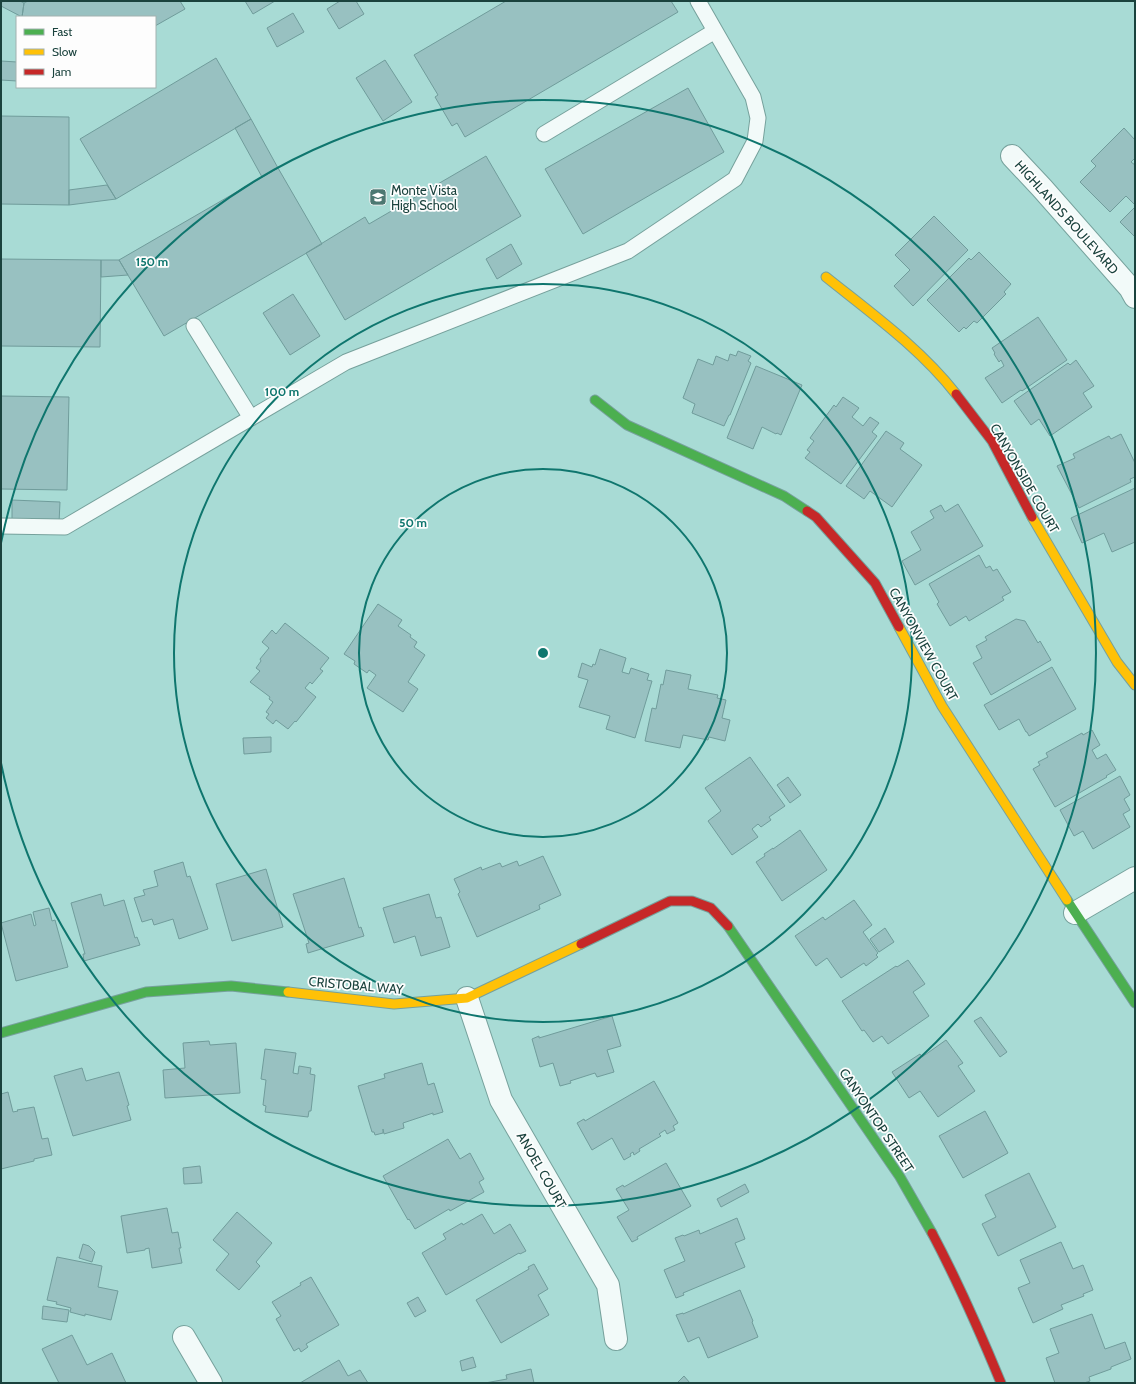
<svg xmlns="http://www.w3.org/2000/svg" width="1136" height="1384" font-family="Cabin,sans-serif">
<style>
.building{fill:#98c1c1;stroke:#709c9b}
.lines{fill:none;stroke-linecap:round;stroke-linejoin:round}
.lane-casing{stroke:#76a19c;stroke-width:17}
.street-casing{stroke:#76a19c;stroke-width:24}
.fast-casing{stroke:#76a19c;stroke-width:11}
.slow-casing{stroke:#76a19c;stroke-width:11}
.jam-casing{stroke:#76a19c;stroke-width:11}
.lane{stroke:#f2faf9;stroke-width:15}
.street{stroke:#f2faf9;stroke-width:22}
.fast{stroke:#4caf50;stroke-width:9}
.slow{stroke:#ffc107;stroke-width:9}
.jam{stroke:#c62828;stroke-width:9}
.ring{fill:none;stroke:#0f766e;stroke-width:2}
.labels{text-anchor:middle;stroke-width:3.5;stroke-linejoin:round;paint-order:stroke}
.poi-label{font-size:13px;fill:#1a423d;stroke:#fdfdfd;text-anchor:start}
.street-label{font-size:13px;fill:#1a423d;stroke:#fdfdfd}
.centre{fill:#0f766e;stroke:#fdfdfd;stroke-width:2}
.ring-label{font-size:12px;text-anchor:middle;font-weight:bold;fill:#0f766e;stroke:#fdfdfd;stroke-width:3.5;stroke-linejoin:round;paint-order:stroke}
</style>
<rect width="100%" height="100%" fill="#a8dbd5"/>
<path class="building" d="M2,1h18l4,2 -2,14 -21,-11z
M28,1h152l5,8 -30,17v-9h-133l2,-14z
M245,1h30l-22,13z
M340,1h16l8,13 -25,15 -12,-20z
M506,1h165l7,11 -213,125 -8,-14 -5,3 -17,-29 3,-2 -24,-40z
M293,13l11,19 -27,15 -10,-19z
M216,58l35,61 -135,80 -36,-60z
M385,60l27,42 -29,19 -27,-43z
M1,61l16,1v19l-16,-1z
M688,88l36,64 -141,82 -38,-65z
M1,116l68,1v88l-68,-1z
M251,119l27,49 -16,9 -27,-49z
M1124,128l11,12v18l-4,4 4,3v40l-9,-9 -16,16 -30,-30 16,-16 -5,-5z
M486,156l35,60 -176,104 -39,-67 59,-36 4,7z
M278,168l44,76 -158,92 -45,-76z
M107,185l9,14 -47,6v-15z
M1135,207v30l-15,-15z
M934,216l34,34 -55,56 -19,-20 16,-16 -15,-15z
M511,244l11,20 -25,15 -11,-20z
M979,252l32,32 -7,8 2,2 -29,29 -3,-2 -8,8 -2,-2 -5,5 -32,-32 42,-42 2,2z
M1,259l100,1 -1,87 -99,-1z
M101,260h18l9,15 -27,2z
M293,294l27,42 -30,19 -27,-42z
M1038,317l29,43 -45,31 -1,-1 -19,13 -17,-25 19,-12 -3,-6 -2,2 -5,-8 1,-1 -3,-5z
M738,351l13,5 -3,5 3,2 -21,52h-1l-5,11 -32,-13 3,-9 -12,-6 15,-39 15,6 3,-9 12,5 2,-7 6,2z
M1076,360l18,26 -11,7 9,14 -42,29 -11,-17 -8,6 -17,-24 54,-38 2,2z
M756,366l46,19 -21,50 -4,-2 -1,1 -14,-7 -9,22 -26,-11z
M1,396l68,1 -2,93 -66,-1z
M843,397l16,11 -7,9 11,9 7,-9 9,6 -7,9 5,4 -36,48 -36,-26 5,-6 -3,-2 7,-9 -4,-3 24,-33 2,2z
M886,431l18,12 -4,6 22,16 -30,42 -22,-16 -6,8 -18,-13z
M1121,434l14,29v14l-5,2 1,3 -52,26 -22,-42 18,-8 -2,-4 36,-18 2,3z
M1135,488v54l-23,10 -8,-19 -22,10 -11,-25z
M12,500l48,2 -1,21 -47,-2z
M958,504l25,42 -68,39 -13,-24 19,-11 -10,-18 23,-14 -4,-7 11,-6 4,7z
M979,555l7,13 4,-2 3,5 4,-2 14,23 -9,5 2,3 -35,21 -3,-5 -16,10 -13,-22 2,-2 -10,-18z
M378,604l24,16 -4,6 13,9 -1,2 7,5 -3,5 11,8 -17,27 10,7 -15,23 -36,-24 9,-13 -7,-5 -2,3 -13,-9 1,-3 -11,-7z
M1016,619l9,2 13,22 2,-2 11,19 -60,35 -18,-32 9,-5 -6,-12 11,-6 -2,-3z
M285,623l44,35 -9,11 3,2 -11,13 -2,-2 -5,6 11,9 -20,25 -1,-1 -7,8 -12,-9 -3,4 -7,-6 3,-4 -3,-2 7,-10 -4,-3 1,-2 -20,-15 10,-11 -4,-3 5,-7 -1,-2 9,-11 -7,-6 10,-12 4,4z
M600,649l26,9 -4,14 7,2 2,-6 18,6 -2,6 5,1 -17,57 -29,-9 4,-13 -31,-9 9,-27 -10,-3 4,-14 10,4 1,-3 2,1z
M1052,667l24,42 -47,27 -2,-4h-1l-7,-13 -20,11 -15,-25z
M666,670l25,5 -3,14 30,6 -1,3 9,2 -4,18 8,2 -5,21 -16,-4 -1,3 -25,-5 -3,13 -35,-7 7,-33 4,1 5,-25 2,1z
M1092,730l8,15 -8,5 5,9 9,-5 10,16 -10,6 1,1 -52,30 -22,-38 7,-4 -2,-3 10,-5 -2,-4 36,-20 1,2z
M271,737v15l-27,2 -1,-16z
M750,757l35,49 -16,11 2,3 -10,7 -3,-3 -6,5 6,8 -26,18 -24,-34 13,-10 -16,-23z
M1120,776l10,19 -6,4 6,11 -7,4 7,13 -37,22 -10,-18 -9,5 -14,-26z
M788,777l13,18 -11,8 -13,-18z
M800,830l27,40 -45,31 -26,-39 9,-6 -1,-2 9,-6v1z
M543,856l18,39 -22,10 1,4 -63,28 -19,-43 2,-2 -6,-13 27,-12 1,3 18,-7 2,4 15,-6 2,5z
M183,862l4,15 3,-1 18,53 -29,10 -6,-20 -19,6 -2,-6 -10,3 -8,-24 11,-3 -2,-5 15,-4 -4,-15z
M266,869l17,58 -51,14 -16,-57z
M344,878l15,50 2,-1 3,9 -56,17 -2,-9 3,-1 -16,-49z
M101,894l3,12 20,-6 11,38 2,-1 3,8 -56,16 -1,-7h2l-14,-51z
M429,894l7,24 5,-1 9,30 -29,9 -6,-20 -21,7 -11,-35z
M854,900l18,25 -9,7 15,21 -2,2 2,2 -12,9 -2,-3 -23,15 -14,-20 -11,8 -21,-30 28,-19 2,3z
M49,908l3,13 3,-1 13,47 -52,14 -15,-58 30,-9 3,12 2,-1 -3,-13z
M885,928l9,14 -15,10 -9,-13z
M908,960l17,24 -12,8 16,24 -41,28 -6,-8 -9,6 -9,-12 -2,1 -20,-30 54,-35 1,1z
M612,1016l9,30 -14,4 7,22 -17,5 -2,-4 -25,8 1,2 -11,3 -7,-23 -13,4 -8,-28 7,-3v2z
M981,1017l26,35 -7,5 -26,-36z
M946,1040l17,23 -5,3 17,25 -37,26 -18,-26 -11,7 -17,-26 28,-18 2,3z
M209,1041l1,4 26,-2 4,50 -75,5 -2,-28 22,-2 -2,-25z
M265,1049l31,4 -3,20 5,1 1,-8 12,2 -1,6 5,1 -4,36h-2l-1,6 -43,-5 1,-6 -3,-1 3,-25 -5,-1z
M422,1063l6,22 6,-2 9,29 -10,3v-2l-30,10 1,5 -20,6 -1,-5v4l-8,2 -1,-3h-2l-14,-46 27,-8 -1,-4z
M82,1068l4,13 33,-9 10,33 -2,1 4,14 -58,16 -19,-60z
M654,1081l24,42 -5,3 2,4 -8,4 -2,-4 -6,4 2,2 -22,13 1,2 -6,4 -1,-3 -3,2 1,2 -7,4 -12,-22 -20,12 -15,-27 7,-4 1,2z
M8,1092l5,20 5,-1 -1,-1 17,-3 8,32 6,-1 4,17 -18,4v2l-33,8v-75z
M985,1111l23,42 -45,25 -24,-42z
M448,1139l12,20 10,-6 14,26 -5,3 5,10 -34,19 -1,-2 -34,20 -6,-10 -1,1 -25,-44z
M666,1163l25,43 -54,31 1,2 -6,3 -15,-25 12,-7 -13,-21 7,-4 1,2z
M200,1166l2,17 -18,1 -1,-16z
M1029,1173l27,54 -58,29 -16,-32 14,-7 -11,-22z
M745,1184l4,8 -28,15 -4,-8z
M167,1208l5,25 6,-1 3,16h-2l3,15 -30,5 -3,-20 -4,1v1l-18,3 -6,-37z
M237,1212l35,31 -16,19 4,4 -21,24 -23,-20 13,-16 -16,-14z
M482,1214l12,20 16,-10 16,27 -6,3 -1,-1 -73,42 -24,-42 24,-14 -3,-5 19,-11 1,2z
M737,1218l8,21 -10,4 10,24 -62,26 1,2 -8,3 -12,-28 21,-9 -10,-23 8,-3 1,1 15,-6 1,4z
M1061,1242l12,27 10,-4 10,25 -10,4 1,2 -23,9 2,4 -30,14 -15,-35 12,-5 -10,-23z
M83,1244l6,2 6,6 -3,10 -13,-4z
M57,1257l45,9 -4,21 20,4 -7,29 -26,-6v2l-15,-4 1,-4 -15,-4 1,-2 -10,-2z
M534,1264l14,25 -10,6 11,20 -48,28 -25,-43 53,-31 -1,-2z
M311,1277l28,48 -33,19 2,3 -7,5 -2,-4 -5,3 -18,-32 5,-3 -9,-14 29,-17 -1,-2z
M740,1290l13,31 -1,1 6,15 -50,21 -9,-21 -11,5 -12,-27 7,-2v1z
M418,1297l8,14 -11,6 -8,-14z
M43,1306l26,4 -2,12 -25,-3z
M1092,1314l13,35 20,-7 6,17 -20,8v2l-22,8 1,4 -6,2h-29l-9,-25 13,-5 -9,-24z
M72,1335l15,30 25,-12 14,30h-67l-17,-34z
M473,1357l3,10 -14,4 -2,-10z
M339,1360l9,16 12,-6 8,13h-68z
M531,1369l3,14h-49l22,-4 -1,-4z
M684,1376l6,7h-13z"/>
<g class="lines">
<defs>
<path id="lane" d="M544,134l171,-103
M194,326l57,92
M1,526l64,1 281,-165 282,-111 107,-72 20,-38 3,-23 -5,-21 -55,-96"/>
<path id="street" d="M1012,156l30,32 88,100 5,9
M1075,913l60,-35
M467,998l34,102 107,185 8,54
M184,1337l27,46"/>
<path id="fast" d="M595,400l32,25 157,71 23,15
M1067,900l68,103
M728,926l172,251 32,56
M1,1033l145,-41 85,-6 57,6"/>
<path id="slow" d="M826,277c45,36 94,71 130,117
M1032,517l85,145 18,23
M899,627l43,79 125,194
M288,992l106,12 73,-6 114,-54"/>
<path id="jam" d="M956,394l36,47 40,76
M807,511l9,6 59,66 24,44
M581,944l89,-43h22l19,7 17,18
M932,1233c26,49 48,99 69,150"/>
</defs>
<use href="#lane" class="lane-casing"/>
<use href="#street" class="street-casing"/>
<use href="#fast" class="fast-casing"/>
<use href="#slow" class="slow-casing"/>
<use href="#jam" class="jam-casing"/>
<use href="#lane" class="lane"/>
<use href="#street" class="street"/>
<use href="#fast" class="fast"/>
<use href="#slow" class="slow"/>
<use href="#jam" class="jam"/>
</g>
<g class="ring">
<circle cx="543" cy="653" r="184"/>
<circle cx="543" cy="653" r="369"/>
<path d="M1 543A553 553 0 1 1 1 763"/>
</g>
<defs>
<symbol id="school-square" viewBox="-11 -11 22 22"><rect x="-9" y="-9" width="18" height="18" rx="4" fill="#4c7872" stroke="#fdfdfd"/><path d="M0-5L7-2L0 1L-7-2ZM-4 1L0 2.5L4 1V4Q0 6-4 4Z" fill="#fff"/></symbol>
</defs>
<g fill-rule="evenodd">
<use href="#school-square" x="368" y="187" width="20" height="20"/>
</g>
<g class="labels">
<g class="poi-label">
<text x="391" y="195">Monte Vista<tspan x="391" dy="15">High School</tspan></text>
</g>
<g class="street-label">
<text transform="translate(1067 217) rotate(48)" y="5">HIGHLANDS BOULEVARD</text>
<text transform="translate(1025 478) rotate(60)" y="5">CANYONSIDE COURT</text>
<text transform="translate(924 644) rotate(61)" y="5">CANYONVIEW COURT</text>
<text transform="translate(356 985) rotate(5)" y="5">CRISTOBAL WAY</text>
<text transform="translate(877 1120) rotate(56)" y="5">CANYONTOP STREET</text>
<text transform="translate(542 1170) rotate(60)" y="5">ANOEL COURT</text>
</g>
</g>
<circle cx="543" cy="653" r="6" class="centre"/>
<g class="ring-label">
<text x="152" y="266">150 m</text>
<text x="282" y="396">100 m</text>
<text x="413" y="527">50 m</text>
</g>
<rect width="1136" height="1384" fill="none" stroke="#1a423d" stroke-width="4"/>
<rect x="16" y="16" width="140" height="72" fill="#fdfdfd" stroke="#a2b2b0"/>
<rect x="24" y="29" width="20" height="6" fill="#4caf50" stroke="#a2b2b0"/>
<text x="52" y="36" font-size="12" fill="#1a423d">Fast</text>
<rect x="24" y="49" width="20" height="6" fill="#ffc107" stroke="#a2b2b0"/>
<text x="52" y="56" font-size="12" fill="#1a423d">Slow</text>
<rect x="24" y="69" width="20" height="6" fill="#c62828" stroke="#a2b2b0"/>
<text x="52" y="76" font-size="12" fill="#1a423d">Jam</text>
</svg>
